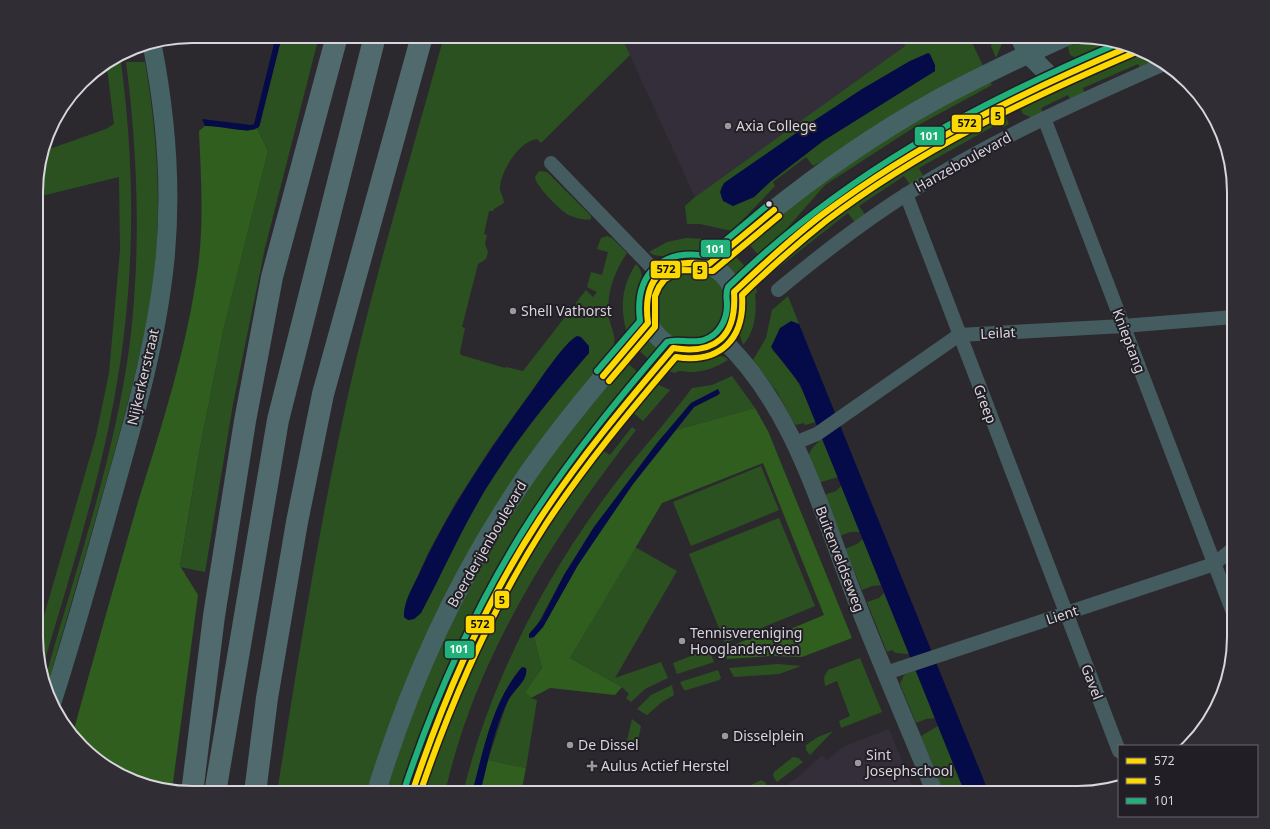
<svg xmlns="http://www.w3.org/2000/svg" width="1270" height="829" font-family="'Noto Sans',sans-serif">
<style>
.built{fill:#342d3a}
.green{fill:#2c5120;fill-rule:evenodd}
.forest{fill:#2f5e1e}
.water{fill:#040b48}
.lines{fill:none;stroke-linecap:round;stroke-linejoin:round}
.minor{stroke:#445c5f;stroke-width:14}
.tertiary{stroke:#445c5f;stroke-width:17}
.secondary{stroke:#456265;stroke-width:19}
.motorway{stroke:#516a6d;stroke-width:22}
.bus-1-casing{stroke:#221e26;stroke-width:9}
.bus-2-casing{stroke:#221e26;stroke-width:9}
.bus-3-casing{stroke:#221e26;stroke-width:9}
.bus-1{stroke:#fcd900;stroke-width:6}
.bus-2{stroke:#fcd900;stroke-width:6}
.bus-3{stroke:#20b07a;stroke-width:6}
.poi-dot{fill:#9c999e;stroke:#221e26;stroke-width:1.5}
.bus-dot{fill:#d8d5db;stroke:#221e26;stroke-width:1.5}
.labels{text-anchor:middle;stroke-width:4;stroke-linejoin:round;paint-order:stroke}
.poi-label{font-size:14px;fill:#d8d5db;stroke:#221e26;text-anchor:start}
.street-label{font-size:14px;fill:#d8d5db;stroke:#221e26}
.rim{fill:none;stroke:#d8d5db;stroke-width:2}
.line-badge{stroke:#221e26;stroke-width:1.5}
.badge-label{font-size:11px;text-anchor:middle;font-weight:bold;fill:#fff}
.pale-badge-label{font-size:11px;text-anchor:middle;font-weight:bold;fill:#111}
</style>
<rect width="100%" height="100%" fill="#2c292e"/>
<path class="built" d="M621,36h281l3,10 -210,151z
M889,729l26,64h-139l23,-17 23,-21 5,5 18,-14z"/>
<path class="green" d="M282,36h37l-54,212 -32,156 -28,168 -25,-5 19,-114 24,-121 45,-181 -11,-23 3,-3z
M444,36h177l9,19 -89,88 -4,-4c-18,2 -35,31 -37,47 -1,6 4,11 4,17l-10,6 -1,2h-4l-5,23 3,1 -2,9 3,8 -2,7 -8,5 -16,63 3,1 -5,24 1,3 44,13 1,-1 17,4 63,-81 7,7 4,-5 -10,-5 4,-15 11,3 6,-23 -11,-3 4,-11 6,-2 5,2 15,15c-13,19 -21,41 -18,64 1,9 7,18 5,27l4,6 -116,155 -131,288h-94c23,-147 46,-293 80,-437 26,-108 58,-213 87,-320zM589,353c-33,38 -66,78 -93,120 -30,45 -50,93 -75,140l-7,6 -6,1 -4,-3v-6l7,-20 18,-40 27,-49 36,-56 54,-75z
M902,36h67l15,32 -117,70 -54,28 -7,-9 -33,25 2,4 -43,45 -32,-7h-13l-2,-18 10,-9 210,-151zM910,61l25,10 -112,70 -52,40 -17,16 -21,9 -12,-9v-10l91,-65z
M994,36h11l-9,22 -5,-12z
M1078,36l44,7 -45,15 -7,-3 -2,-8 5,-8z
M1137,48l17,9 1,6 -14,6 -3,-5 -55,24 2,6 -14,7 -3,-6 -27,13 2,6 -10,4 -10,-4 -5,-11z
M126,62h19c12,71 17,142 9,214 -7,58 -23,114 -38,170 -22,80 -46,161 -69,241l-2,-8c31,-111 70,-222 85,-337 11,-93 8,-187 -4,-280z
M112,63h9c15,112 14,225 -7,337 -17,92 -46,181 -72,270l-5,-13v-17l59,-204 13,-63 11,-123 -1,-73 -82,20v-25l7,-21 62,-22 8,-5 -7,-56z
M989,79l3,6 -79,43 -88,57 -64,73 -13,-15 33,-34 93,-65z
M1003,111l6,13 -6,3 -2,-5 -82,46 5,10 -13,8 -7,-10 -45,30 7,10 -10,8 -8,-11 -78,61 -4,-8 107,-81z
M539,171l8,1 44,44v3c-6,2 -19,-2 -24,-5 -8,-5 -32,-29 -32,-37z
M686,238l20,1 12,5 -7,9 -6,1 -38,3 -13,-2 -5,-3 18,-10z
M731,251l16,18 -10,8 -15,-14z
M636,264c11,10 3,26 2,39 -1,6 1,13 -1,19 -1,4 -7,8 -10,12 -7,-26 -6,-47 9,-70z
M655 306a36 36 0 1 1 72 0a36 36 0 1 1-72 0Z
M754,279l3,13 -2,2c2,18 0,38 -12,51l-4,-13 4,-33z
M788,296l11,28 -27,26c24,23 32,42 44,72l-11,3 -1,-2 -8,2 -2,-2 -17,-31 -24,-32 13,-22 6,-28z
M647,338l13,11 -7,14 -18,-16z
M715,355l10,2 3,3c-11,7 -24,12 -37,12 -6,0 -11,-3 -16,1l-10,-3 1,-6 12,-5z
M623,359l19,17 -96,126 -139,291h-26l43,-119 86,-164z
M732,376l23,32 -79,22 18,-23 24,-12 -22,5 -8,6 -94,121 -30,48 -34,63 4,-1 8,31 -17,24 6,6 6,2 -11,68 -38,-8 20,-60 12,-16 2,-17c-30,35 -38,82 -50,126h-9c27,-111 82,-217 151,-308 25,-33 53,-63 78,-97l20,-3z
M650,381l20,9 -27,31 -12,-10z
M632,427l4,3c-84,108 -161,228 -191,363h-28l67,-167 86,-144 32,-32 8,5z
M822,439l16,38 -20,6c-9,-24 -17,-27 4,-44z
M761,466l18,44 -88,36 -18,-44z
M841,486l19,46h-10l-10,4 -16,-41 12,-4z
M779,518l36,88 -90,37 -36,-89z
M863,539l18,46 -9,1 -10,4 -17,-41 12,-5z
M635,547l42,24 -62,107 46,-16 7,16 -23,11 -14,13 -5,-4 3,-4 -7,-7 -52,-29z
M884,593l25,61 -13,-1 -4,-3 -5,2 -20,-50 12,-4z
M709,649l5,13 -37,12 -4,-11z
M860,658l22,54 -41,16 -2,-7 11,-5 -13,-35 -12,5 -1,-9 4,-7z
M778,664l23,2 -22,8 -45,3 -5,-9z
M718,670l3,8 -2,2 -32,10h-3l-4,-8z
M916,670l19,48 -9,1 -10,4 -16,-39 4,-9z
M672,685l2,10 -12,7 -15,13 -10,-6 14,-14z
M632,719l9,7 -4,19h-11z
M938,726l26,65 -20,2 -23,-57z
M833,731l-23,24 -4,-5v-5l12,-8z
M793,757l5,1 5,4 -26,20 -4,-6 1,-4z
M761,780l4,2 3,6 -9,5h-23z"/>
<path class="forest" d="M217,125l31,6 9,-3 11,23 -45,181 -24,121 -19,113 18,29 -26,195 -30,-5 -37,-18 -32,-34c21,-77 43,-154 65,-231 24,-77 49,-154 60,-235 6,-45 3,-91 1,-136l6,-5z
M755,408l13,23 84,207 -50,19 -31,-1 -44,3 -2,-8 -3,-1 51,-21 3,6 48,-20 -61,-152 -101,40 -92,155 52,29 -7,8 -65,-7 -19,10 -6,-6 17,-24 -8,-31 9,-10 35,-62 26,-40 29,-41 43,-54z
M488,760l38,8 -5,25h-41z"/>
<path class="water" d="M276,36h6l-23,91c-10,8 -40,-2 -54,-1l-3,-7 49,6 3,-1z
M928,53l2,1 5,11v6l-112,70 -52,40 -17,16 -21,9 -10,-5 -3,-9 4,-9 88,-61 50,-33 48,-28z
M791,321l8,3 190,469h-24l-165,-409 -29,-37 9,-19z
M577,336l4,1 8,9v7c-33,38 -66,78 -93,120 -30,45 -50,93 -75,140l-7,6 -6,1 -4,-3c-1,-15 10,-32 16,-45 31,-67 72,-126 115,-185 8,-12 31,-46 42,-51z
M718,389l2,4 -2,2 -24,12 -61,77 -55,81 -35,62 -9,10 -5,1v-4l12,-14 23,-45 30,-48 63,-84 34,-40z
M522,667l4,1c3,12 -12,21 -17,31 -15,28 -21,63 -29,94h-8c12,-44 20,-91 50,-126z"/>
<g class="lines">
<path class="minor" d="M1044,118l190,497
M551,163l107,111
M906,194l213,557
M778,290c41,-34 83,-67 129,-96 81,-52 170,-92 259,-131
M795,443l22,-9 142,-99 164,-9 111,-9
M886,673l328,-109 20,-16"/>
<path class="tertiary" d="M722,339c73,69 98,171 134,261 25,65 53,128 79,193"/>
<path class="secondary" d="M1019,36l9,18 26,26
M646 306a45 45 0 1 1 90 0a45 45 0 1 1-90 0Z
M709,264c69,-61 145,-119 227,-164 42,-23 87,-44 131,-64
M734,292c109,-112 254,-187 397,-246
M52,702c22,-68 41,-137 60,-205 22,-78 45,-157 53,-238 7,-72 1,-144 -13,-215
M376,793c35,-115 86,-225 155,-324 36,-51 77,-98 117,-146
M412,793c34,-109 85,-215 151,-308 34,-48 72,-92 110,-137"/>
<path class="motorway" d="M192,793l22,-177 31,-195 27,-144 65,-241
M215,793l63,-373 97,-384
M255,793l12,-95 30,-176 26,-128 99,-358"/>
<defs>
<path id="bus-1" d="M603,376l45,-53c-6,-45 16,-66 61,-59l65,-54
M412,793c32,-96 72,-189 127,-273 40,-61 87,-117 134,-172 43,7 64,-12 61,-56 29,-27 57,-54 89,-78 95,-71 200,-122 308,-168"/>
<path id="bus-2" d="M609,381l46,-54v-31l4,-9 6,-8 17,-9 31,1 66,-55
M420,793c32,-94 72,-185 126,-269 39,-59 84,-113 130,-167 44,7 69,-18 66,-62 27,-26 55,-51 84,-74 93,-71 201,-122 308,-168"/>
<path id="bus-3" d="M597,371l43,-50c-6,-46 21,-73 67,-65l62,-52
M404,790c32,-96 73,-188 128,-273 40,-62 87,-119 135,-175 8,-4 26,2 37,-2 15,-5 23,-20 23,-35 0,-6 -2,-12 1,-18 116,-113 243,-181 391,-244"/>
</defs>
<use href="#bus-1" class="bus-1-casing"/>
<use href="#bus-2" class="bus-2-casing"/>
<use href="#bus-3" class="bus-3-casing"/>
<use href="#bus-1" class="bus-1"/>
<use href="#bus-2" class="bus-2"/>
<use href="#bus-3" class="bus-3"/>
</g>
<g class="poi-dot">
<circle cx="728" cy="126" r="4"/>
<circle cx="513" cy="311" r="4"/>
<circle cx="682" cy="641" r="4"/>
<circle cx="725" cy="736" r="4"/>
<circle cx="570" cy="745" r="4"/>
<circle cx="858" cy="763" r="4"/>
<path d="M590 760h4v4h4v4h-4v4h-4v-4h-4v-4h4z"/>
</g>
<circle class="bus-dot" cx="769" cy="204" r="3.5"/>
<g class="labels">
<g class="poi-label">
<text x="736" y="131">Axia College</text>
<text x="521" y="316">Shell Vathorst</text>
<text x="690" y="638">Tennisvereniging<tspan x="690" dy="16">Hooglanderveen</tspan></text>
<text x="733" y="741">Disselplein</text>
<text x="578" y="750">De Dissel</text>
<text x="866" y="760">Sint<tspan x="866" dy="16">Josephschool</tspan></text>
<text x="601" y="771">Aulus Actief Herstel</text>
</g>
<g class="street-label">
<text transform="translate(963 162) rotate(-29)" y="5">Hanzeboulevard</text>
<text transform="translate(998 333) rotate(-3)" y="5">Leilat</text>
<text transform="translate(1129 341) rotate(69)" y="5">Knieptang</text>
<text transform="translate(143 377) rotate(-77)" y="5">Nijkerkerstraat</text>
<text transform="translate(985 404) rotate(69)" y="5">Greep</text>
<text transform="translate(487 544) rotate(-60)" y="5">Boerderijenboulevard</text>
<text transform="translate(840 559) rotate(69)" y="5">Buitenveldseweg</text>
<text transform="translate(1062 615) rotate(-18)" y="5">Lient</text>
<text transform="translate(1092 682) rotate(69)" y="5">Gavel</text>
</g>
</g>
<path d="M0 0H1270V829H0ZM192 43H1078A149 149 0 0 1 1227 192V637A149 149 0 0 1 1078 786H192A149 149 0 0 1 43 637V192A149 149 0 0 1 192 43Z" fill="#312d34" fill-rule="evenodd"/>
<path class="rim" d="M192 43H1078A149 149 0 0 1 1227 192V637A149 149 0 0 1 1078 786H192A149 149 0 0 1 43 637V192A149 149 0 0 1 192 43Z"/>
<g class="line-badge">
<rect x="990" y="106" width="15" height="20" rx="4" fill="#fcd900"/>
<rect x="951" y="114" width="31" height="19" rx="4" fill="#fcd900"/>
<rect x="914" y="126" width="31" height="20" rx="4" fill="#20b07a"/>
<rect x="700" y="239" width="31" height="19" rx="4" fill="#20b07a"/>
<rect x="650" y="260" width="31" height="19" rx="4" fill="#fcd900"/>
<rect x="692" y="261" width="16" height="19" rx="4" fill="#fcd900"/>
<rect x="494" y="590" width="16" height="19" rx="4" fill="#fcd900"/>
<rect x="465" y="615" width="30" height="19" rx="4" fill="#fcd900"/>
<rect x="444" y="640" width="31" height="19" rx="4" fill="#20b07a"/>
</g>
<g class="badge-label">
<text x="929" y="140">101</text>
<text x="715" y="253">101</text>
<text x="459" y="653">101</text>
</g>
<g class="pale-badge-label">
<text x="998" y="120">5</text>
<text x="967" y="127">572</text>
<text x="666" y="273">572</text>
<text x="700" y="274">5</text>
<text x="502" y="604">5</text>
<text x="480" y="628">572</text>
</g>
<rect x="1118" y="745" width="140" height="72" fill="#221e26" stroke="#6b676e"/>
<rect x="1126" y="758" width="20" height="6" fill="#fcd900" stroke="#6b676e"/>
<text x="1154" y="765" font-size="12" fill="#d8d5db">572</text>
<rect x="1126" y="778" width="20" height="6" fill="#fcd900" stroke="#6b676e"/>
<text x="1154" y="785" font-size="12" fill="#d8d5db">5</text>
<rect x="1126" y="798" width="20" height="6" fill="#20b07a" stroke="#6b676e"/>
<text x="1154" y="805" font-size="12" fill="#d8d5db">101</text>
</svg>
